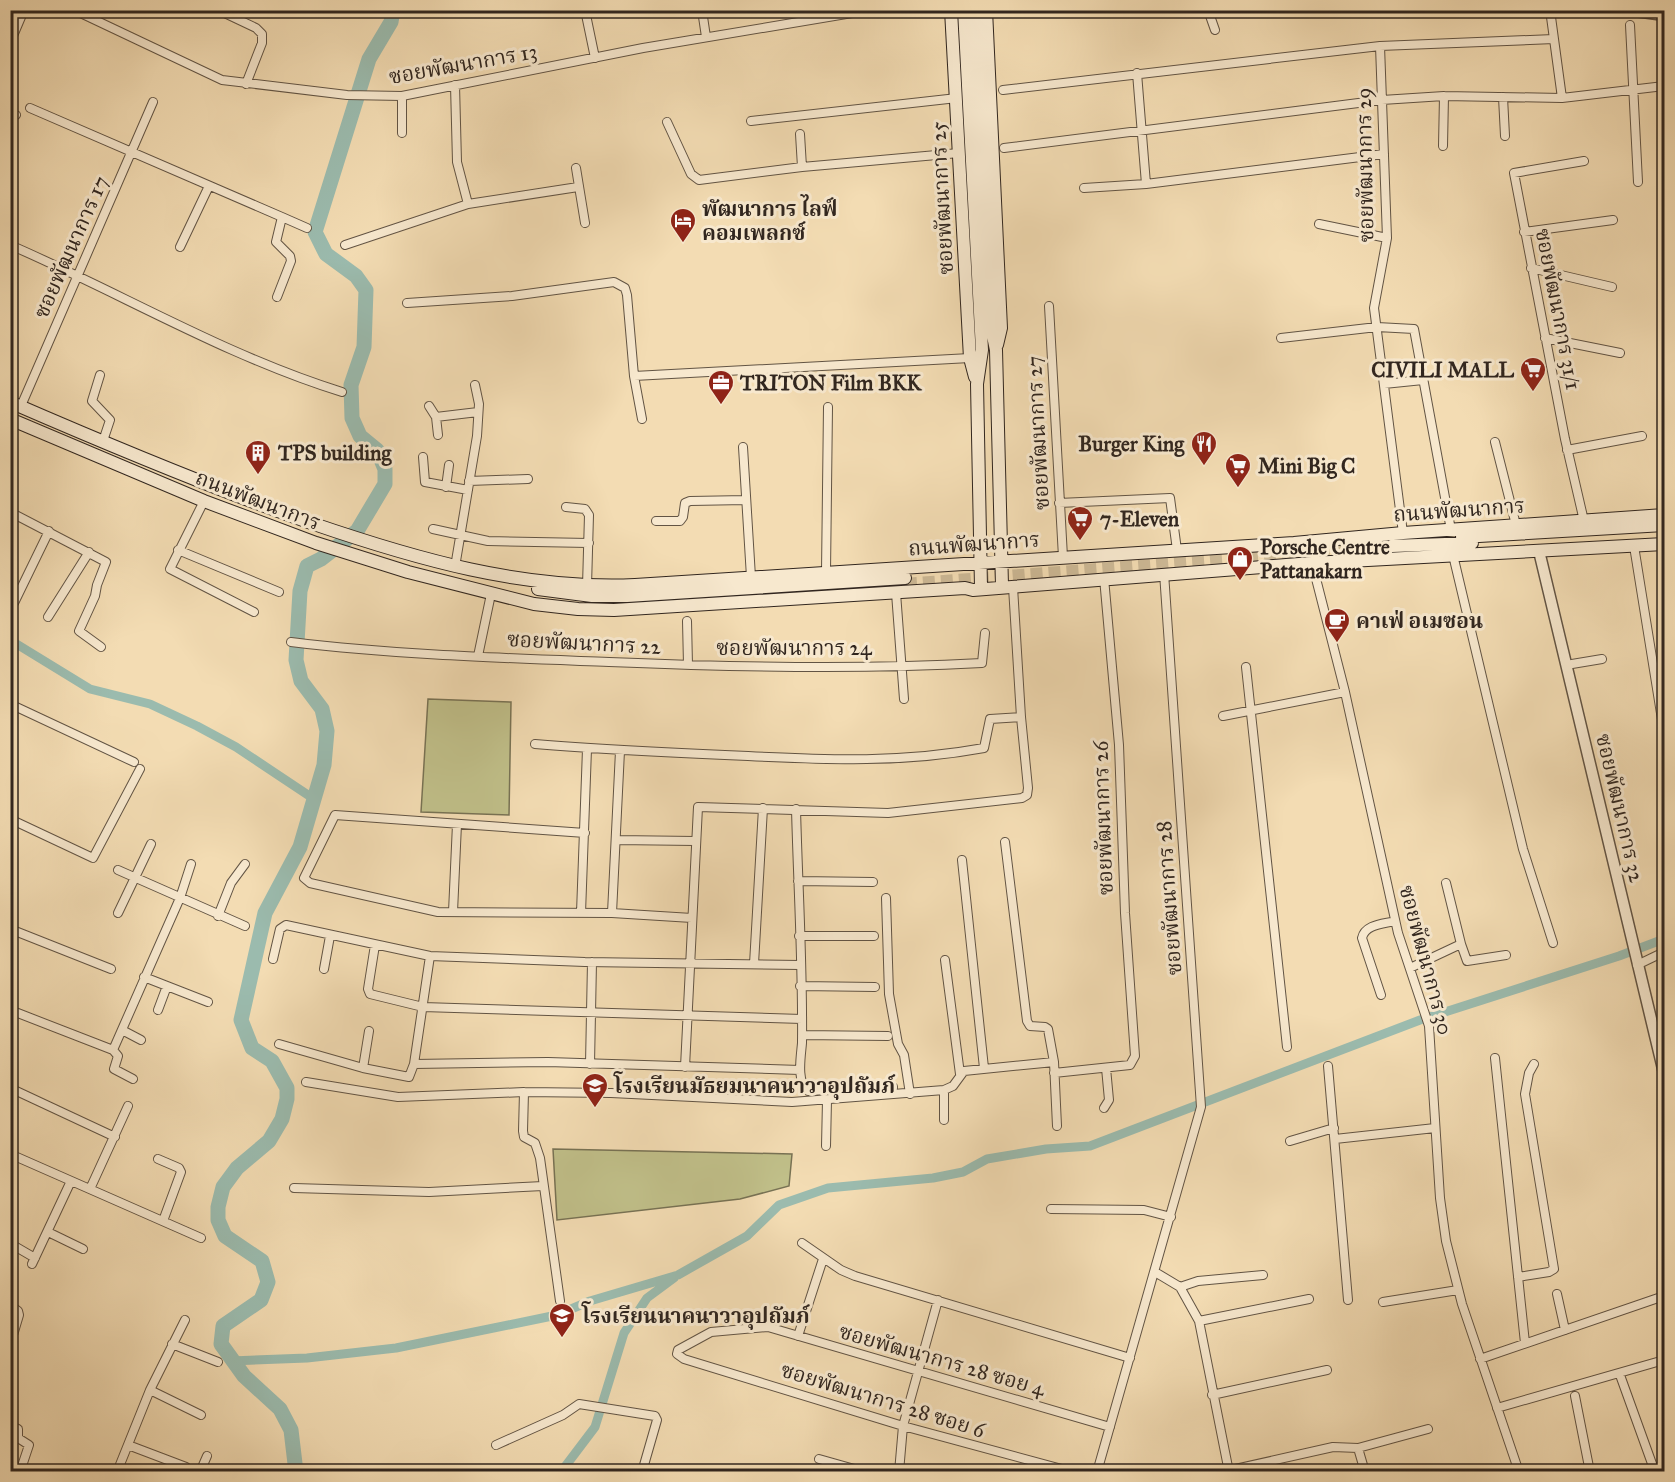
<svg xmlns="http://www.w3.org/2000/svg" width="1675" height="1482" font-family="'IM FELL Great Primer','Noto Serif Thai',serif">
<style>
.green{fill:#c0bf89;stroke:#787254;stroke-width:1.5}
.lines{fill:none;stroke-linecap:round;stroke-linejoin:round}
.canal{stroke:#9bbbae;stroke-width:9}
.river{stroke:#9bbbae;stroke-width:15}
.secondary-tunnel{stroke:#ccb895;stroke-width:12;stroke-dasharray:12 6;stroke-linecap:butt}
.minor-casing{stroke:#625444;stroke-width:10}
.tertiary-casing{stroke:#625444;stroke-width:13}
.secondary-casing{stroke:#31261f;stroke-width:14}
.minor{stroke:#f7e8ce;stroke-width:8}
.tertiary{stroke:#f7e8ce;stroke-width:10}
.secondary{stroke:#f7e8ce;stroke-width:12}
.labels{text-anchor:middle;stroke-width:6;stroke-linejoin:round;paint-order:stroke}
.street-label{font-size:21px;fill:#31261f;stroke:#f7e8ce}
.poi-label{font-size:21px;font-weight:bold;fill:#31261f;stroke:#f7e8ce;text-anchor:start}
</style>
<rect width="100%" height="100%" fill="#f3dcb3"/>
<filter id="stains"><feTurbulence type="fractalNoise" baseFrequency=".00333" numOctaves="4"/><feColorMatrix values="0 0 0 0 .2 0 0 0 0 .09 0 0 0 0 .02 0 0 0 .5 -.17"/></filter>
<radialGradient id="worn" r=".72"><stop offset=".6" stop-color="#630" stop-opacity="0"/><stop offset="1" stop-color="#630" stop-opacity=".3"/></radialGradient>
<path class="green" d="M428,699l83,3 -2,113 -88,-3z
M553,1149l239,5 -3,32 -49,13 -183,21z"/>
<g class="lines">
<path class="canal" d="M10,640l80,49 60,15 47,22 39,21 78,52
M231,1361l76,-3 89,-10 161,-33 33,-14 88,-26 69,-39 32,-31 49,-17 105,-10 30,-6 24,-13 59,-10 44,-3 330,-126 199,-64 45,-17
M561,1472l34,-45 29,-94 23,-35 27,-20"/>
<path class="river" d="M296,1472l-5,-42 -11,-21 -36,-33 -23,-32 2,-18 38,-26 7,-18 -6,-21 -37,-25 -7,-16v-13l5,-20 14,-19 32,-27 13,-22 5,-20v-11l-15,-27 -20,-13 -11,-28 24,-107 35,-66 24,-82 3,-34 -5,-22 -21,-28 -5,-21 4,-69 7,-25 14,-7 36,-28 28,-47v-15l-8,-19 -17,-14 -8,-18 -1,-33 13,-38 2,-57 -10,-14 -30,-22 -11,-22 54,-173 22,-37 2,-12"/>
<path class="secondary-tunnel" d="M905,584l487,-38"/>
<defs>
<path id="minor" d="M74,10l148,70 125,15 55,1 241,-48 227,-38
M218,10l38,18 6,6v9l-16,41
M585,10l10,48
M702,10l4,27
M1208,10l7,20
M1551,17l11,81
M1630,25l8,157
M10,43l14,-33
M1380,46l7,192 -13,70 29,225
M1137,73l9,111
M455,85l2,77 11,42
M1003,90l377,-44 174,-7
M402,96v37
M1503,97l2,39
M30,108l252,109 -6,25 14,14 1,5 -14,36
M10,113l6,2
M751,121l206,-23
M667,122l24,52 8,6 103,-13 157,-14
M800,134l2,33
M1443,146l1,-50
M1004,148l378,-48 62,-4 118,2 102,-12
M576,168l9,55
M1084,188l62,-4 238,-30
M282,217l25,11
M1319,224l68,14
M1524,232l89,-12
M10,245c111,48 216,111 332,147
M345,245l123,-41 110,-17
M180,247l29,-61
M1531,268l81,19
M407,303l105,-7 102,-14 11,6 2,7 7,81 8,43
M1049,306l14,251
M1281,338l96,-11 37,2 37,201
M1545,338l75,15
M100,375l-8,26 18,19 -7,21
M634,376l336,-18
M1384,384l39,-4
M21,406l132,-304
M429,406l7,11 2,18
M436,417l42,-5
M1495,442l21,83
M743,447l8,130
M1567,450l75,-14
M423,457l2,25 43,8
M469,481l59,-2
M446,487l3,-22
M204,501l-34,68 84,43
M1059,503l111,-5 7,52
M566,507l19,2 4,6 -2,71
M10,512l96,50 -9,23 -2,11 -16,35 22,16
M656,521h24l3,-4 2,-14 5,-2 56,-1
M1584,521l-19,-82 -51,-266 70,-12
M433,529l55,12 101,2
M1634,546l30,186
M178,550l101,42
M1453,555l70,294 30,94
M1312,563l33,129 53,241 31,93 11,172 6,43 16,63 57,168
M455,567l22,-131 2,-32 -4,-19
M826,572l2,-165
M896,593l8,106
M14,603l35,-72
M48,617l41,-65
M687,621l1,44
M291,642c106,13 212,16 318,20 124,5 249,8 373,1l3,-30
M478,656l13,-62
M1566,665l36,-6
M1246,667l41,380
M10,704l124,58
M1223,716l122,-24
M535,744c71,6 142,9 213,12 82,4 155,7 236,-8l6,-29 31,-2 -8,-130
M796,809c2,78 7,156 6,234 -1,13 -6,39 6,48l85,-4
M10,819l83,39 47,-89
M585,833l-250,-18 -31,63 6,5 128,29 174,1 80,5
M616,840l79,1
M1005,842l22,179 3,5 15,1 3,2 6,33 3,64
M962,860l22,208
M118,870l127,56
M798,881l75,1
M1446,883l15,61
M886,898l3,96 9,50 6,11 6,39
M453,912l4,-88
M118,913l33,-69
M581,913l6,-164
M612,913l8,-162
M218,916l13,-33 14,-19
M10,929l101,40
M799,936h75
M375,945l-7,44 2,5 53,13 379,12
M273,959l7,-30 6,-4 144,31 155,6 215,3
M945,960l15,114
M754,964l9,-156
M1637,965l27,-13
M1410,968l51,-24 6,17 39,-6
M324,969l6,-33
M144,977l64,25
M800,986l75,1
M1381,995l-19,-57c3,-14 22,-14 33,-17
M10,1010l103,40
M158,1010l9,-24
M122,1030l19,10
M802,1035l86,1
M279,1044l84,24 46,9 5,-13 16,-108
M113,1050l67,-152 11,-34
M113,1050l5,6 -4,13 19,10
M1495,1058l30,285
M414,1064l134,-2 252,8
M590,1064l2,-102
M1328,1066l20,234
M685,1067l13,-260 190,6 134,-15 5,-3 1,-7 -7,-71
M363,1068l6,-37
M1054,1073l76,-8 5,-9 -10,-143 -6,-168 -15,-167
M306,1082l92,15 126,-5 87,1 181,9 152,-12 9,-4 11,-15 90,-9
M10,1088l105,49
M944,1090v30
M524,1092l-1,39 1,6 11,6 5,15 20,143
M1104,1108l5,-8 -3,-32
M1335,1139l100,-11
M1290,1141l44,-13
M826,1146l1,-46
M10,1154l191,84
M158,1159l21,9 2,4 -18,49
M294,1188l135,4 114,-6
M90,1189l38,-83
M1051,1209l93,1 27,7
M48,1232l35,17
M802,1243l39,27 14,6 275,82
M11,1244l24,14
M32,1264l39,-83
M1155,1272l25,15 19,34 30,151
M1518,1277l31,-5 5,-3 -29,-175 4,-21 5,-9
M1180,1287l18,-6 65,-6
M1557,1294l8,36
M1383,1302l75,-12
M10,1305l8,6 1,4 -9,30
M1199,1321l110,-22
M798,1336l25,-77
M172,1344l46,18
M1480,1359l184,-63
M1620,1375l35,97
M150,1390l51,25
M1212,1395l115,-25
M1575,1396l15,76
M1497,1408l167,-48
M10,1425l8,4v9l11,7 -9,27
M128,1445l58,22
M496,1445l67,-30 16,-11 76,12 2,4 -15,52
M1358,1448l7,24
M819,1459l46,13
M117,1472l33,-82 35,-70
M200,1472l7,-16
M899,1472l4,-46 35,-126
M1073,1472l-170,-46 -219,-67 -7,-5 1,-4 33,-18 57,-5 342,100
M1097,1472l104,-365 -37,-534
M1222,1472l111,-25 25,1 70,-19"/>
<path id="tertiary" d="M1628,10l36,5
M1539,551l125,522"/>
<path id="secondary" d="M951,10l19,348 5,19
M964,10l18,340 -5,34 4,203
M975,10l17,321 4,19 6,235
M986,10l15,318 -4,17
M10,402c99,43 199,85 301,121 105,36 212,67 324,62l659,-42 109,-10 261,-18
M10,419l194,82 112,42 92,29 126,32 44,5 36,1 351,-22 8,2 339,-27 352,-19
M1462,537l202,-12
M1392,546l80,-3
M538,589l54,7h35l278,-18"/>
</defs>
<use href="#minor" class="minor-casing"/>
<use href="#tertiary" class="tertiary-casing"/>
<use href="#secondary" class="secondary-casing"/>
<use href="#minor" class="minor"/>
<use href="#tertiary" class="tertiary"/>
<use href="#secondary" class="secondary"/>
</g>
<defs>
<symbol id="hotel-pin" viewBox="-11 -11 22 30"><path d="M0 17L-7.5 6A9.5 9.5 0 1 1 7.5 6Z" fill="#8f2418" stroke="#f7e8ce"/><path d="M-6-4.5h1.5V1H6V5H4.5V3h-9V5H-6ZM-4 0a1.8 1.8 0 1 1 3.6 0ZM.5 0V-2.5h3Q6-2.5 6 0Z" fill="#fff"/></symbol>
<symbol id="supermarket-pin" viewBox="-11 -11 22 30"><path d="M0 17L-7.5 6A9.5 9.5 0 1 1 7.5 6Z" fill="#8f2418" stroke="#f7e8ce"/><path d="M-6-5.5h2.5l.6 2H6L4.5 2H-2.5L-4.4-4H-6ZM-1.5 3.2a1.3 1.3 0 1 0 .1 0ZM3 3.2a1.3 1.3 0 1 0 .1 0Z" fill="#fff"/></symbol>
<symbol id="office-pin" viewBox="-11 -11 22 30"><path d="M0 17L-7.5 6A9.5 9.5 0 1 1 7.5 6Z" fill="#8f2418" stroke="#f7e8ce"/><path d="M-6-3h4V-5.5h4V-3h4V5H-6ZM-1-4.5V-3h2v-1.5ZM-6 0V1H6V0Z" fill="#fff"/></symbol>
<symbol id="restaurant-pin" viewBox="-11 -11 22 30"><path d="M0 17L-7.5 6A9.5 9.5 0 1 1 7.5 6Z" fill="#8f2418" stroke="#f7e8ce"/><path d="M-5-6h1v4h1v-4h1v4h1v-4h1v5L-1.5 .5V6h-2V.5L-5-1ZM5-6V6H3V1.5H1.5Q1.5-4 5-6Z" fill="#fff"/></symbol>
<symbol id="building-pin" viewBox="-11 -11 22 30"><path d="M0 17L-7.5 6A9.5 9.5 0 1 1 7.5 6Z" fill="#8f2418" stroke="#f7e8ce"/><path d="M-4-6H4V6H1V3H-1V6H-4ZM-2.5-4.3h1.7v1.8h-1.7ZM.8-4.3h1.7v1.8H.8ZM-2.5-1h1.7V.8h-1.7ZM.8-1h1.7V.8H.8Z" fill="#fff"/></symbol>
<symbol id="shop-pin" viewBox="-11 -11 22 30"><path d="M0 17L-7.5 6A9.5 9.5 0 1 1 7.5 6Z" fill="#8f2418" stroke="#f7e8ce"/><path d="M-5-2.5h2.3a2.7 3.5 0 0 1 5.4 0H5L5.5 6h-11ZM-1.5-2.5h3a1.5 2.3 0 0 0-3 0Z" fill="#fff"/></symbol>
<symbol id="cafe-pin" viewBox="-11 -11 22 30"><path d="M0 17L-7.5 6A9.5 9.5 0 1 1 7.5 6Z" fill="#8f2418" stroke="#f7e8ce"/><path d="M-5.5-4.5H6V0H3Q3 3.5 0 3.5H-2.5Q-5.5 3.5-5.5 0ZM3-3.2v2h1.7v-2ZM-6 4.5H4V6H-6Z" fill="#fff"/></symbol>
<symbol id="school-pin" viewBox="-11 -11 22 30"><path d="M0 17L-7.5 6A9.5 9.5 0 1 1 7.5 6Z" fill="#8f2418" stroke="#f7e8ce"/><path d="M0-5L7-2L0 1L-7-2ZM-4 1L0 2.5L4 1V4Q0 6-4 4Z" fill="#fff"/></symbol>
</defs>
<g fill-rule="evenodd">
<use href="#hotel-pin" x="668" y="206" width="30" height="40"/>
<use href="#supermarket-pin" x="1518" y="355" width="30" height="40"/>
<use href="#office-pin" x="706" y="368" width="30" height="40"/>
<use href="#restaurant-pin" x="1189" y="429" width="30" height="40"/>
<use href="#building-pin" x="243" y="438" width="30" height="40"/>
<use href="#supermarket-pin" x="1223" y="451" width="30" height="40"/>
<use href="#supermarket-pin" x="1065" y="504" width="30" height="40"/>
<use href="#shop-pin" x="1225" y="544" width="30" height="40"/>
<use href="#cafe-pin" x="1322" y="606" width="30" height="40"/>
<use href="#school-pin" x="580" y="1071" width="30" height="40"/>
<use href="#school-pin" x="547" y="1301" width="30" height="40"/>
</g>
<g class="labels">
<g class="street-label">
<text transform="translate(463 64) rotate(-10)" y="7">ซอยพัฒนาการ 13</text>
<text transform="translate(1365 165) rotate(-91)" y="7">ซอยพัฒนาการ 29</text>
<text transform="translate(942 198) rotate(-93)" y="7">ซอยพัฒนาการ 25</text>
<text transform="translate(71 247) rotate(-66)" y="7">ซอยพัฒนาการ 17</text>
<text transform="translate(1558 309) rotate(79)" y="7">ซอยพัฒนาการ 31/1</text>
<text transform="translate(1038 433) rotate(-93)" y="7">ซอยพัฒนาการ 27</text>
<text transform="translate(258 500) rotate(21)" y="7">ถนนพัฒนาการ</text>
<text transform="translate(1459 510) rotate(-4)" y="7">ถนนพัฒนาการ</text>
<text transform="translate(974 544) rotate(-4)" y="7">ถนนพัฒนาการ</text>
<text transform="translate(584 643) rotate(3)" y="7">ซอยพัฒนาการ 22</text>
<text x="794" y="655">ซอยพัฒนาการ 24</text>
<text transform="translate(1620 808) rotate(77)" y="7">ซอยพัฒนาการ 32</text>
<text transform="translate(1103 818) rotate(-92)" y="7">ซอยพัฒนาการ 26</text>
<text transform="translate(1169 898) rotate(-94)" y="7">ซอยพัฒนาการ 28</text>
<text transform="translate(1426 960) rotate(75)" y="7">ซอยพัฒนาการ 30</text>
<text transform="translate(942 1360) rotate(16)" y="7">ซอยพัฒนาการ 28 ซอย 4</text>
<text transform="translate(883 1400) rotate(17)" y="7">ซอยพัฒนาการ 28 ซอย 6</text>
</g>
<g class="poi-label">
<text x="702" y="216">พัฒนาการ ไลฟ์<tspan x="702" dy="24">คอมเพลกซ์</tspan></text>
<text x="1514" y="377" text-anchor="end">CIVILI MALL</text>
<text x="740" y="390">TRITON Film BKK</text>
<text x="1184" y="451" text-anchor="end">Burger King</text>
<text x="278" y="460">TPS building</text>
<text x="1258" y="473">Mini Big C</text>
<text x="1100" y="526">7-Eleven</text>
<text x="1260" y="554">Porsche Centre<tspan x="1260" dy="24">Pattanakarn</tspan></text>
<text x="1356" y="628">คาเฟ่ อเมซอน</text>
<text x="614" y="1093">โรงเรียนมัธยมนาคนาวาอุปถัมภ์</text>
<text x="582" y="1323">โรงเรียนนาคนาวาอุปถัมภ์</text>
</g>
</g>
<rect width="1675" height="1482" fill="none" stroke="#f3dcb3" stroke-width="36"/>
<rect x="12" y="12" width="1651" height="1458" fill="none" stroke="#31261f" stroke-width="3"/>
<rect x="18" y="18" width="1639" height="1446" fill="none" stroke="#31261f" stroke-width="1.5"/>
<rect width="100%" height="100%" filter="url(#stains)"/>
<rect width="100%" height="100%" fill="url(#worn)"/>
</svg>
